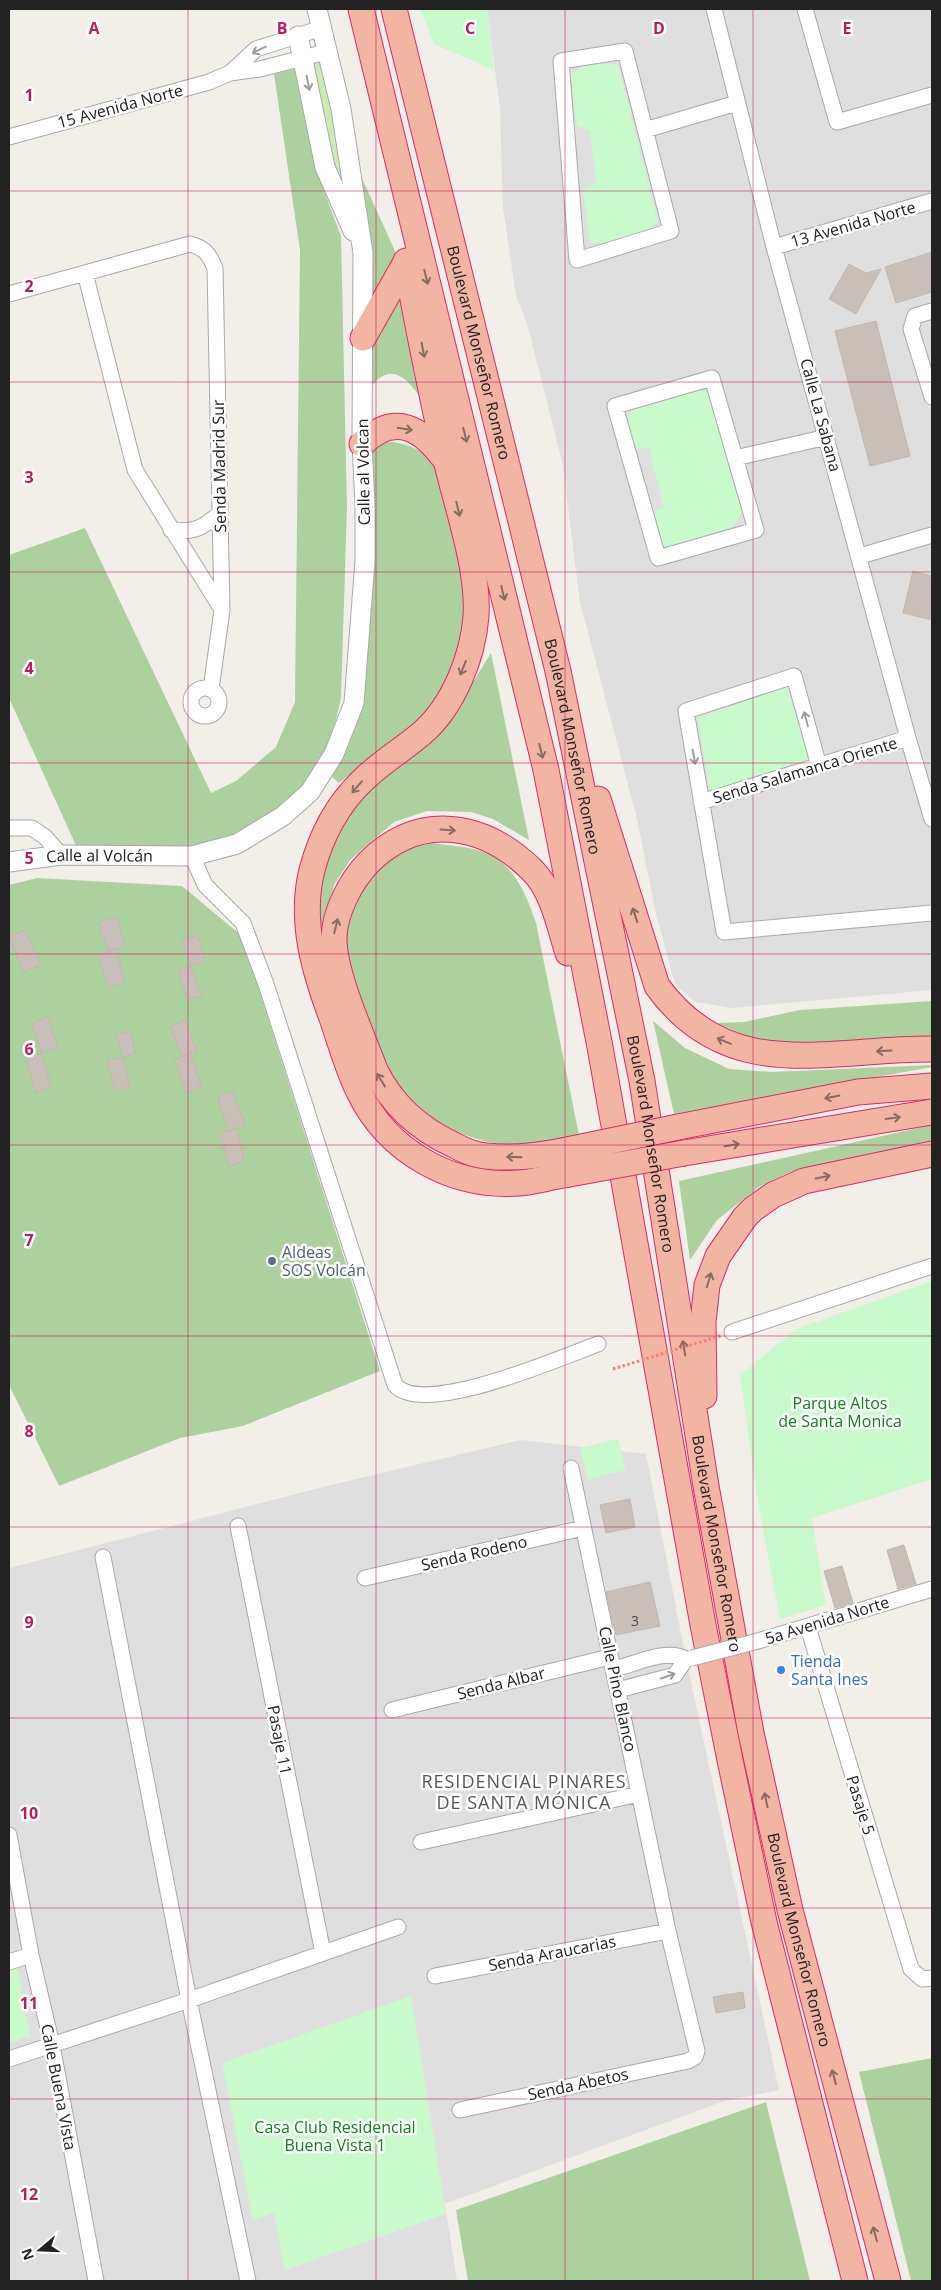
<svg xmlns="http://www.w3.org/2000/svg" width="941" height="2290" font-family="'Open Sans',sans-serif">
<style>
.residential{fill:#e0dfdf}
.grass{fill:#cdebb0}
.forest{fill:#add19e}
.park{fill:#c8facc}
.building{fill:#c7bfb8;stroke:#c4b6ab}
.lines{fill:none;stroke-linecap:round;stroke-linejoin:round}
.minor-casing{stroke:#a9a9a9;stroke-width:17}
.tertiary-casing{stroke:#a9a9a9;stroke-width:21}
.trunk-casing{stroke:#dc2a67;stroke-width:27}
.minor{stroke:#fff;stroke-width:15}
.tertiary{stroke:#fff;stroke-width:19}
.trunk{stroke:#f2b4a3;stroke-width:25}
.minor-bridge-casing{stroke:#a9a9a9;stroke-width:17;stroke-linecap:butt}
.trunk-bridge-casing{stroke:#dc2a67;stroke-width:27;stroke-linecap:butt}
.path-bridge{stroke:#fa8072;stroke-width:3;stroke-dasharray:2.5 2.5;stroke-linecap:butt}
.minor-bridge{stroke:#fff;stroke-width:15}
.trunk-bridge{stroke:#f2b4a3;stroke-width:25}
.oneway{stroke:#9c9c9c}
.oneway2{stroke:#8a6b62}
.grid{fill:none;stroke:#c2185b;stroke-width:1;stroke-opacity:0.55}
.service-dot{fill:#5c6f8a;stroke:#fff;stroke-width:2}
.shop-dot{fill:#3f7fe0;stroke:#fff;stroke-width:2}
.labels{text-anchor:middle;stroke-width:5;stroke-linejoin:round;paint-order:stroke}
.number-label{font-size:14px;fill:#4b4948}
.street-label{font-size:16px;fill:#222;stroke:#fff}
.service-label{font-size:16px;fill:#4e5e75;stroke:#fff;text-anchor:start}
.park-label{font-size:16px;fill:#0c8416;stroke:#fff}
.shop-label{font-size:16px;fill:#366cbe;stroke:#fff;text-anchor:start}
.neighbourhood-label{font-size:18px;letter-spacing:1px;fill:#555;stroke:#fff}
.grid-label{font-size:16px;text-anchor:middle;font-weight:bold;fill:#c2185b;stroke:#fff;stroke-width:5;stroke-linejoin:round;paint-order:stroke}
</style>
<rect width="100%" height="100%" fill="#f2efe9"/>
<path class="residential" d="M487,9h445v981l-200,18 -37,-6 -20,-18 -19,-70 -19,-95 -57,-217 -17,-136 -36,-143 -11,-27 -13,-88 -3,-99z
M521,1440l125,14 40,205 93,431 -55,11 -279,103 12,77h-448v-713l318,-82z"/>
<path class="grass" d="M325,61l19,126 -16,-36 -18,-86z"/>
<path class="forest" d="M303,67l21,124 17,45 6,271 -6,191 -9,39 -20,42 -34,32 -48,29 -49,9 -103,1 -69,-152v-143l76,-27 126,265 25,-12 40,-34 19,-45 5,-452 -26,-176z
M351,154l49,108 -30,42z
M405,270l22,138c-14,-23 -36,-54 -58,-17l-5,-52z
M391,442c15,1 35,9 43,22 18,27 25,99 32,134 -2,28 -10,77 -27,100 -25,35 -67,58 -100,85l-7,-6 24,-53 8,-267 15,-13z
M491,653l38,187 -36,-21 -22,-7 -44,-1 -33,11 -43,37 -16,24 -14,44 -2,-52 20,-49 25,-38 103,-96z
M433,843c16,3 35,3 50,9 31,11 43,42 53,71l43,212c-13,3 -27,7 -41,9 -50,6 -99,-13 -132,-51 -6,-6 -14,-13 -18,-20 -10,-16 -15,-39 -21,-57 -6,-14 -23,-51 -24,-64 -4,-55 37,-101 90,-109z
M37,878l145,8 60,50 138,435 -137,55 -63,12 -121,48 -50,-101v-500z
M932,1001v39l-126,3 -48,-2 -42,-18 28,-1 56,-12z
M653,1021l32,27 44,21 42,3 161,-7v2l-258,47z
M932,1125v15l-114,28 -28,4 -31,15 -42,33 -27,40 -11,-79z
M932,2058v223h-21l-52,-209z
M766,2102l44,179h-342l-12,-71z"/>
<path class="park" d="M420,9h67l7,61 -60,-26z
M587,63l31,2 40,157c-17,14 -46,23 -68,21l-7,-55 13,-5 -6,-53 -13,-4 -6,-51z
M695,390l14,2 34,116 -9,18 -62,23 -14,-6 -7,-32 13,-3 -15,-60 -15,1 -6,-33 10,-9z
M787,687l24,76 -101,30 -12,-75z
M932,1281v198l-120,39 14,87 -46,14 -22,-116 -18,-128 56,-46z
M618,1439l8,31 -38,9 -8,-31z
M16,1960l14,76 -21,7v-81z
M411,1996l35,218 -161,56 -11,-57 -21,7 -31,-157z"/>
<path class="building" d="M932,252v40l-36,11 -11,-36z
M849,264l17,9 15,-4 -25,45 -27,-15z
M876,321l34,135 -40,10 -35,-135z
M913,571l19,5v44l-29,-7z
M117,917l8,29 -17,5 -10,-29z
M25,930l16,35 -18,7 -14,-36z
M198,935l7,26 -14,5 -9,-26z
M116,949l9,33 -17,5 -10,-32z
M191,966l10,30 -13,4 -10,-29z
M48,1017l10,31 -17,5 -9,-30z
M185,1020l12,31 -7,2 12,33 -16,7 -11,-33 15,-7 -8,3 -12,-29z
M130,1031l6,22 -13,4 -7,-23z
M41,1053l10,33 -15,7 -10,-34z
M123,1057l7,29 -14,5 -9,-30z
M232,1091l13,34 -17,6 -10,-34z
M237,1128l7,33 -15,6 -9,-33z
M630,1499l5,28 -29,6 -6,-28z
M904,1545l12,39 -18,5 -11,-39z
M842,1566l11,37 -18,5 -11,-37z
M650,1582l10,44 -44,9 -10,-43z
M743,1992l2,16 -29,5 -3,-16z"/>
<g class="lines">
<defs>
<path id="minor" d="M714,9l60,238 134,491 24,81
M805,9l32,113 95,-27
M625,51l46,180 -94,29 -16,-199z
M230,73l26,-24 66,-21
M645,130l92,-27
M9,137l200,-55 21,-9 30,-4 66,-17
M774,247l158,-46
M85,273l50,197 86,138
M9,294l181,-50c15,4 19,10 25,24l7,342 -11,79
M932,311l-17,5 -4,13 21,68
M712,378l44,152 -98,28 -43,-152z
M735,458l92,-21
M171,530c23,3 32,-2 49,-17
M860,556l72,-21
M191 702a14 14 0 1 1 28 0a14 14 0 1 1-28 0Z
M819,766l-25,-90 -108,35 38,221 208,-19
M701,802l207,-64
M9,828h23l13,9 16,18
M192,856l13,29 38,38 23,61 129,401c28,33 167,-28 203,-41
M732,1332l200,-66
M238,1526l85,427
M103,1557l86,443 59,281
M365,1578l218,-50
M808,1627l103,342 11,10 10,-1
M758,1641l174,-52
M614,1669c22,-5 52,-21 72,-10
M618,1690l57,-15 11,-16
M392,1710l218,-53
M9,1835l22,120 21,90 44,236
M421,1842l218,-48
M9,1962l22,-7
M435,1976l233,-45
M9,2059l180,-59 209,-73
M460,2110l228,-49 7,-4 2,-6 -29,-120 -97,-463"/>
<g id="tertiary">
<path d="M298,36l27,131 28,64"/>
<path id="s1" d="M9,862l52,-7 131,1 45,-12 46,-28 27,-24 24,-38 20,-51 11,-142v-56l-3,-61 1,-191 -22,-144 -24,-100"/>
</g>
<g id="trunk">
<path d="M361,9l185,761 54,277 103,578 27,135 34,162 91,359"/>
<path id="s2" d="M394,9l164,662 84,410 64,405 45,247 39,177 98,371"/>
<path d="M406,261c12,68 26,135 41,203 11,46 32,106 29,152 -3,41 -23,91 -55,118 -19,16 -41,29 -59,47 -25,24 -41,55 -50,89 -13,52 3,103 21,151 8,24 15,49 26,71 29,60 93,96 160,91 15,-1 31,-6 45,-8"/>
<path d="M363,338l43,-76"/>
<path d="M362,444c33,-33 61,-15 84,17"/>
<path d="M598,799l59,187c72,100 172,62 275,63"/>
<path d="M678,1127l180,-35 74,-6"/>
<path d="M562,1151c-25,5 -50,8 -76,5 -11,-1 -23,-6 -32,-11 -35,-16 -62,-40 -79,-75 -13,-35 -42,-98 -41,-133 1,-26 17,-56 34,-74 51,-51 115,-41 164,7 21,21 27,55 36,83"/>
<path d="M684,1153l248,-41"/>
<path d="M704,1396l-1,-74 4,-37 11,-29 27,-39 8,-8 20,-14 31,-14 128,-27"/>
</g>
</defs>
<use href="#minor" class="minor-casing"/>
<use href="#tertiary" class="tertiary-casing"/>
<use href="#trunk" class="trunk-casing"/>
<use href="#minor" class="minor"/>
<use href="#tertiary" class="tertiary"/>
<use href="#trunk" class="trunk"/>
<defs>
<path id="minor-bridge" d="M692,1658l66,-17"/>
<path id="trunk-bridge" d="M562,1151l116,-24
M564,1175l120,-22"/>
</defs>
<use href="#minor-bridge" class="minor-bridge-casing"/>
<use href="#trunk-bridge" class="trunk-bridge-casing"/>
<path class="path-bridge" d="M613,1369l110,-34"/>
<use href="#minor-bridge" class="minor-bridge"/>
<use href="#trunk-bridge" class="trunk-bridge"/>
</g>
<defs><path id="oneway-shaft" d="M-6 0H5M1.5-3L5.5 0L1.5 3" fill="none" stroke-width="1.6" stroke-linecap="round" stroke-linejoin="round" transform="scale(1.25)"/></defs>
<g class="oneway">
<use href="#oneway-shaft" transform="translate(259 50) rotate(154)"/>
<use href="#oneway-shaft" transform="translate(308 83) rotate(79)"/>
<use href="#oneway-shaft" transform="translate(806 719) rotate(-105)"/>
<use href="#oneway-shaft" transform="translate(694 757) rotate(80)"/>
<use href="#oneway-shaft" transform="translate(668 1676) rotate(-19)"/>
</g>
<g class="oneway2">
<use href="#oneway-shaft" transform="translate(426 277) rotate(76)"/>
<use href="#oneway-shaft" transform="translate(423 350) rotate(79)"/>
<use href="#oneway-shaft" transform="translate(405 429) rotate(10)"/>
<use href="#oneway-shaft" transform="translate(465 435) rotate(76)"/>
<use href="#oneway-shaft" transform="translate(458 509) rotate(77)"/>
<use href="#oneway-shaft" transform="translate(503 593) rotate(76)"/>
<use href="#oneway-shaft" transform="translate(463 668) rotate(112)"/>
<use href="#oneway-shaft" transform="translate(541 751) rotate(76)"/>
<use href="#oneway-shaft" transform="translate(357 787) rotate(131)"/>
<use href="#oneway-shaft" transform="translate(448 830) rotate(4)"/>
<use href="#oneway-shaft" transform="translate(635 915) rotate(-108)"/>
<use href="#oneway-shaft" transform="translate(336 926) rotate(-76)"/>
<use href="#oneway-shaft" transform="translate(724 1041) rotate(-157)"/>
<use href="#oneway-shaft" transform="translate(884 1051) rotate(177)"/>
<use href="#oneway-shaft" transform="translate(381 1080) rotate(-121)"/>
<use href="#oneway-shaft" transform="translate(832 1097) rotate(169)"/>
<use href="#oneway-shaft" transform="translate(893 1118) rotate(-8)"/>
<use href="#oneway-shaft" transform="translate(732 1145) rotate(-10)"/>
<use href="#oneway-shaft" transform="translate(514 1157) rotate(-178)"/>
<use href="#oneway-shaft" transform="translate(823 1177) rotate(-12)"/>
<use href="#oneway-shaft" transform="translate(709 1280) rotate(-73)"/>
<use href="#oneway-shaft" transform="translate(684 1348) rotate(-99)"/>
<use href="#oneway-shaft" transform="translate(766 1800) rotate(-102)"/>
<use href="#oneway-shaft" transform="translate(834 2077) rotate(-105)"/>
<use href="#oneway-shaft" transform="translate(875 2234) rotate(-105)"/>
</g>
<path class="grid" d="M188,9v2272M376,9v2272M565,9v2272M753,9v2272M9,191h923M9,382h923M9,572h923M9,763h923M9,954h923M9,1145h923M9,1336h923M9,1527h923M9,1718h923M9,1908h923M9,2099h923"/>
<circle class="service-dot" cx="272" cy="1261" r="5"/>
<circle class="shop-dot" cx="781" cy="1670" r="5"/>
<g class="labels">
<g class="number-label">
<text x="635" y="1626">3</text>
</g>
<g class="street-label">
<text transform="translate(120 106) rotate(-15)" y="6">15 Avenida Norte</text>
<text transform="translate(853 224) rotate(-16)" y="6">13 Avenida Norte</text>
<text dy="6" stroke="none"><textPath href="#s2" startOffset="354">Boulevard Monseñor Romero</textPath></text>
<text transform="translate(821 415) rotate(75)" y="6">Calle La Sabana</text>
<text transform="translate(219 466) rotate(-91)" y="6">Senda Madrid Sur</text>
<text transform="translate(363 472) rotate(-91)" y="6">Calle al Volcan</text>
<text dy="6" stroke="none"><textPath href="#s2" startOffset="759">Boulevard Monseñor Romero</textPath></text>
<text transform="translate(805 770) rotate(-17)" y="6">Senda Salamanca Oriente</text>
<text dy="6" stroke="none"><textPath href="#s1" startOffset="91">Calle al Volcán</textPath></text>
<text dy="6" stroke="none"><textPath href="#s2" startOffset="1164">Boulevard Monseñor Romero</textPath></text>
<text dy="6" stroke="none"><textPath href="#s2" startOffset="1569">Boulevard Monseñor Romero</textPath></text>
<text transform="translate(474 1553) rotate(-13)" y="6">Senda Rodeno</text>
<text transform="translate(827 1620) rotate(-17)" y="6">5a Avenida Norte</text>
<text transform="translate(501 1683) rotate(-14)" y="6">Senda Albar</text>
<text transform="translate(618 1689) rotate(78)" y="6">Calle Pino Blanco</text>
<text transform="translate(280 1740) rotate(79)" y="6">Pasaje 11</text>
<text transform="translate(861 1805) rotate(73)" y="6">Pasaje 5</text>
<text dy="6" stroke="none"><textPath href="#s2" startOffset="1974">Boulevard Monseñor Romero</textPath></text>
<text transform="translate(552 1953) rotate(-11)" y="6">Senda Araucarias</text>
<text transform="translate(578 2084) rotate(-12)" y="6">Senda Abetos</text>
<text transform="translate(59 2087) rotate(79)" y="6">Calle Buena Vista</text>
</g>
<g class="service-label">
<text x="282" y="1258">Aldeas<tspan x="282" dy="18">SOS Volcán</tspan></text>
</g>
<g class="park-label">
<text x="840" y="1409">Parque Altos<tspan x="840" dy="18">de Santa Monica</tspan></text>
<text x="335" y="2133">Casa Club Residencial<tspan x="335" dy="18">Buena Vista 1</tspan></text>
</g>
<g class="shop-label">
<text x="791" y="1667">Tienda<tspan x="791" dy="18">Santa Ines</tspan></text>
</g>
<g class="neighbourhood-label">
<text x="524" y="1788">RESIDENCIAL PINARES<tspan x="524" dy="21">DE SANTA MÓNICA</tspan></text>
</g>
</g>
<g class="grid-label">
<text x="94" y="34">A</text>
<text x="282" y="34">B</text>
<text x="470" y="34">C</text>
<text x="659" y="34">D</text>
<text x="847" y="34">E</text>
<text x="29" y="101">1</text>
<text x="29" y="292">2</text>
<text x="29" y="483">3</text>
<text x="29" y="674">4</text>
<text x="29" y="864">5</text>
<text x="29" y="1055">6</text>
<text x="29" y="1246">7</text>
<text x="29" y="1437">8</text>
<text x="29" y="1628">9</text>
<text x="29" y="1819">10</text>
<text x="29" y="2009">11</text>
<text x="29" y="2200">12</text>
</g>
<rect width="941" height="2290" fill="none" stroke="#222222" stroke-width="20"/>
<g transform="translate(40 2250) rotate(251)" stroke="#ffffff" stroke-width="4" paint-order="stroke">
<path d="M0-4L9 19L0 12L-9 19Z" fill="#222222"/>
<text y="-8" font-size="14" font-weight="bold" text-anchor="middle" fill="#222222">N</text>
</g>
</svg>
